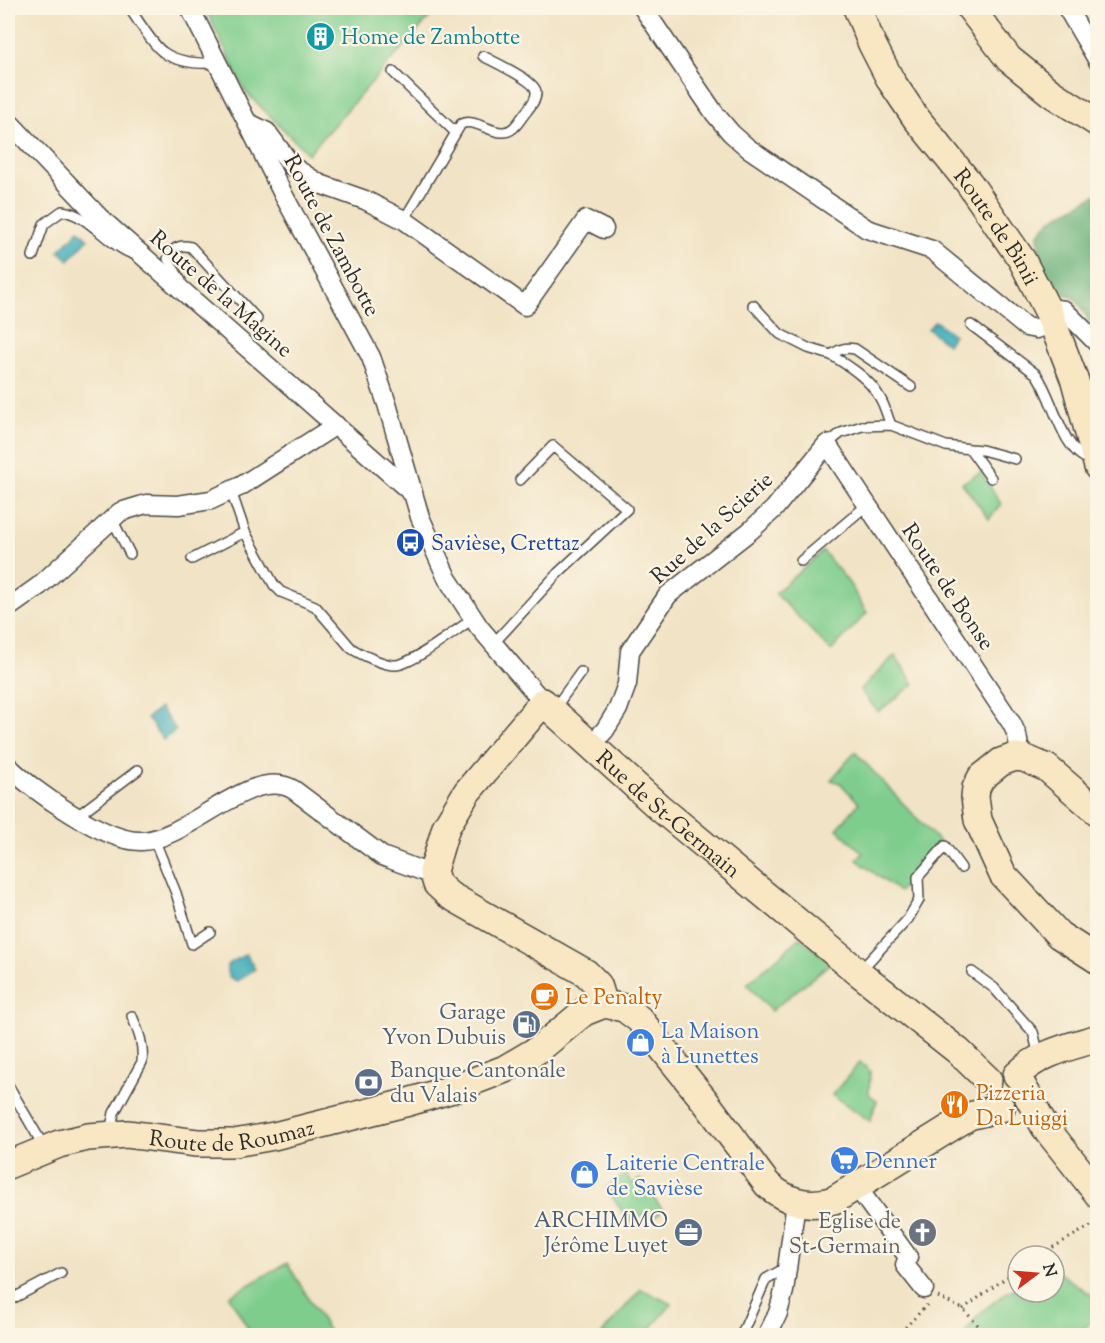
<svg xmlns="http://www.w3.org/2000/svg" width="1105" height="1343" font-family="'Sorts Mill Goudy',serif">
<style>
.green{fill:#7fcd8d;stroke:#557c5c;stroke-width:1.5}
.forest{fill:#67b078;stroke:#496e52;stroke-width:1.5}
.water{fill:#3cacb9;stroke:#346c72;stroke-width:1.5}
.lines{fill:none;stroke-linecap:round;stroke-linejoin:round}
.lane-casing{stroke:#494742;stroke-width:12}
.street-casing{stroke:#494742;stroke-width:21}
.secondary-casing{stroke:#494742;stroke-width:30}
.path{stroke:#494742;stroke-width:3;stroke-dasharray:1.5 4.5;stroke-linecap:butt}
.lane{stroke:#fff;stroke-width:9}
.street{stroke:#fff;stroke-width:18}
.secondary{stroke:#f9e7c3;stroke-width:27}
.labels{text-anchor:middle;stroke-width:4.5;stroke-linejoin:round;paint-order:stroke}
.culture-label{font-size:22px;fill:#0d838f;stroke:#fcf5e5;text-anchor:start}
.street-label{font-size:22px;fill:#2b2b2b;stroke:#fcf5e5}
.transit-label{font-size:22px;fill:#164399;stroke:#fcf5e5;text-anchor:start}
.food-label{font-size:22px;fill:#c56008;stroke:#fcf5e5;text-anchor:start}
.service-label{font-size:22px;fill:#4e5e75;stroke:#fcf5e5;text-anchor:end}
.shop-label{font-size:22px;fill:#366cbe;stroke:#fcf5e5;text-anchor:start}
.worship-label{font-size:22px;fill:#5b616d;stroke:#fcf5e5;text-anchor:end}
</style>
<rect width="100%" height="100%" fill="#fcf5e5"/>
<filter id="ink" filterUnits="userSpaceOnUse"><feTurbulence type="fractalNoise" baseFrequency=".0167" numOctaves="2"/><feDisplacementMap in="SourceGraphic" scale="12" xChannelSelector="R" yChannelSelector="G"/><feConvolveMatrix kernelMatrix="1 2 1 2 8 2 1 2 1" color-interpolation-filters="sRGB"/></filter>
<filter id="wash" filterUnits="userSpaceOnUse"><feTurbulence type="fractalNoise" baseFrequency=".008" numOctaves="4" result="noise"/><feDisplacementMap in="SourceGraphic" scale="24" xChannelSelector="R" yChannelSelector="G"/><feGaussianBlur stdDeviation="1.35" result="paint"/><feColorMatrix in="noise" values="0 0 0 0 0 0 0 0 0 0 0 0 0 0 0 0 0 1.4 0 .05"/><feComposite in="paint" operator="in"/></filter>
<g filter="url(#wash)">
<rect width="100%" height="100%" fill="#f1e3c5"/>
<path class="green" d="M205,8h233l-130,146 -63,-63z
M981,472l20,32 -12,15 -27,-36z
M823,551l26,32 18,30 -36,38 -56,-58z
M895,655l19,29 -36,28 -18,-22z
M855,752l87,93 -43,47 -42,-32 6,-7 -26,-24 22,-26 -19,-20 -9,-3z
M800,938l31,25 -60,48 -24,-27z
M860,1062l10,9 -1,23 8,7 -7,20 -38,-26z
M625,1174l8,10 7,-5 23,31 -14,11 -6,-6 -13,8 -24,-35z
M287,1263l44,72h-79l-23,-39z
M1054,1269l43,30v18l-20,18 -114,1 16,-22 25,-20 14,-7v5h36z
M641,1289l31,15 -27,31h-44z"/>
<path class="forest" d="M1097,194v136l-4,-2 -17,-29 -27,-12 -9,-12 -2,-40 12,-15z"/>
<path class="water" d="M79,230l9,9 -19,21 -10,-9z
M935,321l19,14 -7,9 -19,-15z
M160,708l16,22 -13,10 -16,-22z
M246,954l9,15 -18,12c-9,-3 -11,-7 -10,-16z"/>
</g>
<g filter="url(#ink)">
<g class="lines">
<defs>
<path id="lane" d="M129,8c8,10 24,38 34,44 15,11 36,12 54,11
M393,72l62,60
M404,220l57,-96c13,-6 28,8 41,8 10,1 16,-9 21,-16 5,-7 14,-16 13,-24 0,-11 -42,-30 -53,-36
M33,256l11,-32 18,-13c27,3 45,34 71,43
M181,281l-13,-22c3,-11 13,-15 23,-12l66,72
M753,305l27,29 28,14 23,7
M971,325l65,49c17,22 26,80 55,86
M891,425c-4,-9 -6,-19 -11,-27 -10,-19 -31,-32 -49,-43 9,-6 14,-8 24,-6l56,38
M827,444l14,-11 21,-7 29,-1 55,21 24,3 21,29
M970,449l12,1 33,9
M231,491l14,41 29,53 7,7 34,14 36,42c9,6 34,18 45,17 17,-1 61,-36 77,-46
M112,519l18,35
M192,559l53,-27
M801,561l66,-56
M493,644l65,-71 69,-64 -74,-63 -33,34
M554,709l27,-37
M77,816l61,-46
M154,839l22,54 16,51 18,-12
M860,971l48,-52 11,-19 -1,-23 27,-31 16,22
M972,972l22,16 39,44 6,23
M8,1085l36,62
M110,1132l4,-19 28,-51c2,-18 -4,-31 -10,-46
M8,1301l53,-28
M380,1335l1,1
M741,1336l25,-57 21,-12"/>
<path id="street" d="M190,8l93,186 88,163 16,47 33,113 27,61 32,49 64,75
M643,8l72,106 16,19 17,15 119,81 65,21 94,77 10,2 17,-6
M1067,8l31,53
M8,121l92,97 312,275
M247,122l20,10 25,34 28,18 45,16 39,20 121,86 61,-86 18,9
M1048,311l8,-2 8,1 34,34
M8,608l31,-22 81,-74 26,-8 32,1 33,-5 30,-14 95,-61
M591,745l14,-15 13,-21 9,-25 3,-33 38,-56 82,-64 24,-22 53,-65 185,280 5,11 4,23
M8,766c25,25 99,77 134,75 47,-2 110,-77 152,-51l88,66 51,19
M857,1187l51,70 -3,8 19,24
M767,1336l11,-23 6,-22 12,-89"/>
<g id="secondary">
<path id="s1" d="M857,8l15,36 19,37 25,37 53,65 53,77 26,51 27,70 23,86"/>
<path d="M970,8l39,51 42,34 47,30"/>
<path d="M1098,812l-51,-44 -23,-10 -9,-1 -14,5 -20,16 -5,10 -1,9 3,23 25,55 56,60 39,25"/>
<path id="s2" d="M604,1004l-6,-19 -12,-12 -137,-78 -12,-11 -4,-13 13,-44 21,-35 76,-90 117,106 198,164 100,79 30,29"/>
<path d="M1017,1075c22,-22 52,-28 81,-37"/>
<path d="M1023,1087l22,40 53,67"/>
<path id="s3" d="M8,1165l51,-21 29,-7 39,-3 70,9h37l40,-7 131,-33 51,-15 49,-19 34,-20 45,-37 20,-8 20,4 15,11 66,82 62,83c19,18 42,24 67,16l135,-84 32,-8"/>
</g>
</defs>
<use href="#lane" class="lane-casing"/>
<use href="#street" class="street-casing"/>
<use href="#secondary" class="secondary-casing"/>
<path class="path" d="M1037,1256l61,-34
M938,1297l25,12 25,27
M963,1309l55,-40
M897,1336l30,-31"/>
<use href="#lane" class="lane"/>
<use href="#street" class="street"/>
<use href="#secondary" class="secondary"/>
</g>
</g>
<defs>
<symbol id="building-disc" viewBox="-11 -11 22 22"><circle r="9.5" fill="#0f9aa8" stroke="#fcf5e5"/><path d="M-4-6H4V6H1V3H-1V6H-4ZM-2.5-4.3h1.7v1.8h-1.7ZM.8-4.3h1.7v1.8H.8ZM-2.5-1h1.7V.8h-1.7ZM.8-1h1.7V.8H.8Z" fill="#fff"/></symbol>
<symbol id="bus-disc" viewBox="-11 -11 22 22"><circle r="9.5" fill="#1a4fb4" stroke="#fcf5e5"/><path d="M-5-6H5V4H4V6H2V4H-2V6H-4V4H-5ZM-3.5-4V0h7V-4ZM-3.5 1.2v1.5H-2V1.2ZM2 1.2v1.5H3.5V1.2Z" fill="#fff"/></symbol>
<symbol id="cafe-disc" viewBox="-11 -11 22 22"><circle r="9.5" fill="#e8710a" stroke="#fcf5e5"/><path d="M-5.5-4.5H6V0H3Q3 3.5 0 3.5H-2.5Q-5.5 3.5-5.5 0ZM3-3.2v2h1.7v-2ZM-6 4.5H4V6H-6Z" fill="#fff"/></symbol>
<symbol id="fuel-disc" viewBox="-11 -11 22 22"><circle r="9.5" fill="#5c6f8a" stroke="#fcf5e5"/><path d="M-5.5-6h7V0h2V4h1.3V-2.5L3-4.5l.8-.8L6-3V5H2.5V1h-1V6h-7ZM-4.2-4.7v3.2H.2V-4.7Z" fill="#fff"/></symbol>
<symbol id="shop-disc" viewBox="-11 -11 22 22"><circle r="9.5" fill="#3f7fe0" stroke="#fcf5e5"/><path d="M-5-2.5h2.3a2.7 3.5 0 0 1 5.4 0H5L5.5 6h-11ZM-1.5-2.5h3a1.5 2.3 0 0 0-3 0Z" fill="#fff"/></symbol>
<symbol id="bank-disc" viewBox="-11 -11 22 22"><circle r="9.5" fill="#5c6f8a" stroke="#fcf5e5"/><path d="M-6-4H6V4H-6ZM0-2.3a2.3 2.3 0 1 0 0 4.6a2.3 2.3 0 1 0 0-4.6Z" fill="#fff"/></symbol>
<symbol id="restaurant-disc" viewBox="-11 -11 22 22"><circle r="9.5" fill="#e8710a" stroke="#fcf5e5"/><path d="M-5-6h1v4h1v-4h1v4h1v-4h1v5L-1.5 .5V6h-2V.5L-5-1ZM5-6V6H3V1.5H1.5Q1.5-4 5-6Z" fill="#fff"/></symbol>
<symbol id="supermarket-disc" viewBox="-11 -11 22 22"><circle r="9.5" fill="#3f7fe0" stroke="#fcf5e5"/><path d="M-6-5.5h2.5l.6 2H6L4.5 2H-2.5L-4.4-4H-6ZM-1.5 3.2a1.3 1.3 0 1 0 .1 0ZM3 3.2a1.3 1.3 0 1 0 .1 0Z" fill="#fff"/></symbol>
<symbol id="office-disc" viewBox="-11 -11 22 22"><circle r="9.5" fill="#5c6f8a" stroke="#fcf5e5"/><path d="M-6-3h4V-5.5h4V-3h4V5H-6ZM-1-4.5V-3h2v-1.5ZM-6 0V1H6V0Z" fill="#fff"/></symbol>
<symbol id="church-disc" viewBox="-11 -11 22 22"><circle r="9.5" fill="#6b7280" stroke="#fcf5e5"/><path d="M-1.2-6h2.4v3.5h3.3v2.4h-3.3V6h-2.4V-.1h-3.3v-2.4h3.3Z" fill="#fff"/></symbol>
</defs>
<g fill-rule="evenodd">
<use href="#building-disc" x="304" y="20" width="33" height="33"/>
<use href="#bus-disc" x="394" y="526" width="33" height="33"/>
<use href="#cafe-disc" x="528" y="980" width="33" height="33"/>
<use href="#fuel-disc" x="510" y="1008" width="33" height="33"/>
<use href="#shop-disc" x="624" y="1026" width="33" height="33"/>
<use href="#bank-disc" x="352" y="1066" width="33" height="33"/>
<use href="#restaurant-disc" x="938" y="1088" width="33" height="33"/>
<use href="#supermarket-disc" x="828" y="1144" width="33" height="33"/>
<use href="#shop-disc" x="568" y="1158" width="33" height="33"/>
<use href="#office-disc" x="672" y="1216" width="33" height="33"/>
<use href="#church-disc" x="906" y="1216" width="33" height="33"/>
</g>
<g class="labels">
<g class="culture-label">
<text x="341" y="44">Home de Zambotte</text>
</g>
<g class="street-label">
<text dy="8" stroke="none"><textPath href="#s1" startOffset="261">Route de Binii</textPath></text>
<text transform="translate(333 235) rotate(62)" y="8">Route de Zambotte</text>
<text transform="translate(222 293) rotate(41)" y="8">Route de la Magine</text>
<text transform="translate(711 527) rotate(-42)" y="8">Rue de la Scierie</text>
<text transform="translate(949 586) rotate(56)" y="8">Route de Bonse</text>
<text dy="8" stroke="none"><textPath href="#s2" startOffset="597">Rue de St-Germain</textPath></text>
<text dy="8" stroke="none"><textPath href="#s3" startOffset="230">Route de Roumaz</textPath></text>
</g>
<g class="transit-label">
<text x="431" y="550">Savièse, Crettaz</text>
</g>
<g class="food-label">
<text x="565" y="1004">Le Penalty</text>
<text x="976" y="1100">Pizzeria<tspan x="976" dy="25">Da Luiggi</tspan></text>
</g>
<g class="service-label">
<text x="506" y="1019">Garage<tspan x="506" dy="25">Yvon Dubuis</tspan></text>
<text x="390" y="1077" text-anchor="start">Banque Cantonale<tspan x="390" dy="25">du Valais</tspan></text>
<text x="668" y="1227">ARCHIMMO<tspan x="668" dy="25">Jérôme Luyet</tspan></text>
</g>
<g class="shop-label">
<text x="661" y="1038">La Maison<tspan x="661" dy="25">à Lunettes</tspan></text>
<text x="865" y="1168">Denner</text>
<text x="606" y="1170">Laiterie Centrale<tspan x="606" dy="25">de Savièse</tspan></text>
</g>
<g class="worship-label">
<text x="901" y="1228">Eglise de<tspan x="901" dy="25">St-Germain</tspan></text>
</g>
</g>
<rect width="1105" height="1343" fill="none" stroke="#fcf5e5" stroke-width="30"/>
<g transform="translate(1036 1274) rotate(74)"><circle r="28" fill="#fcf5e5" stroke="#a8a49b" stroke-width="1.5"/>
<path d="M0-4.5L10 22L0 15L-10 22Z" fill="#c8321e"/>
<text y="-9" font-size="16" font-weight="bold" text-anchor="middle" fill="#2b2b2b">N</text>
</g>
</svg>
